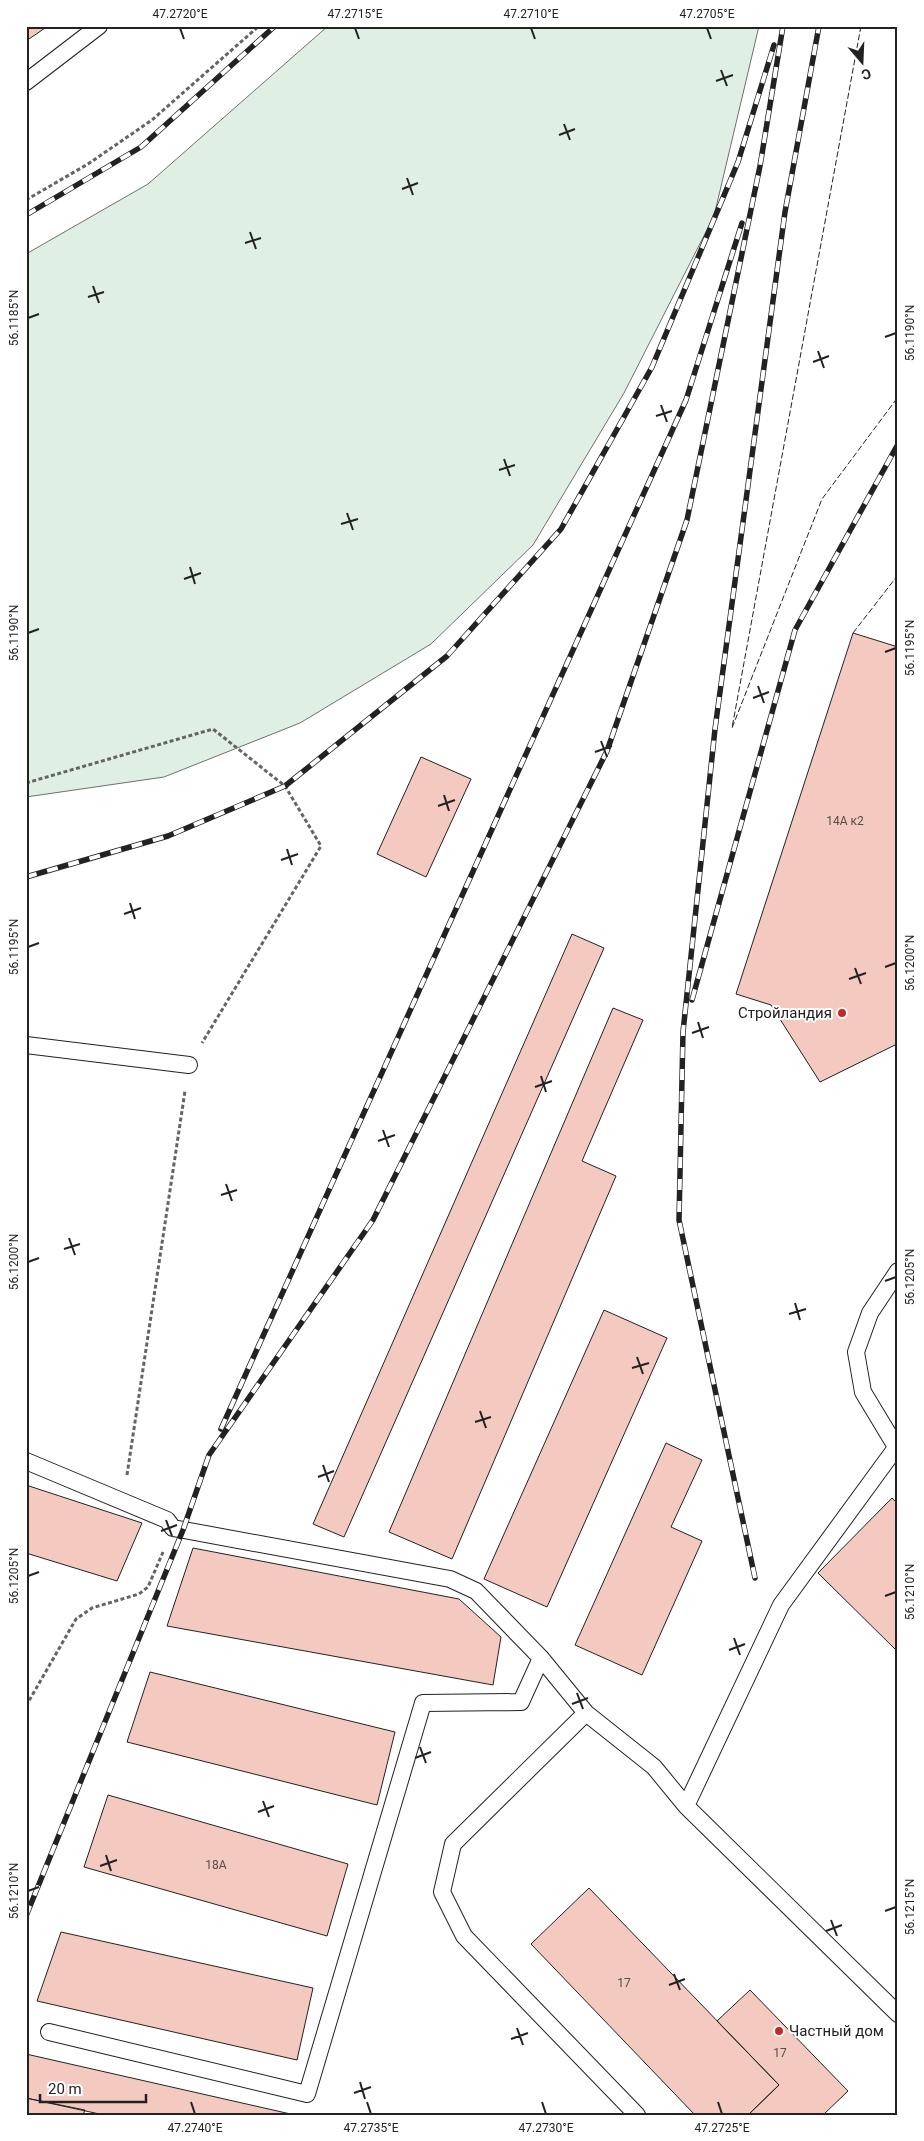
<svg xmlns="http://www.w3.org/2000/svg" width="924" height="2141" font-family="Roboto,sans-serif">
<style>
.green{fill:#e0efe3;stroke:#6f6f6f}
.building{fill:#f3c9c0;stroke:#222}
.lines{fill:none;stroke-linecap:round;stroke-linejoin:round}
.service-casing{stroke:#222;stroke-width:18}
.path{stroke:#646464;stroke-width:3;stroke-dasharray:4 2.5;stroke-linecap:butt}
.service{stroke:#fff;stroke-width:16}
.rail-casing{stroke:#222;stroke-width:5.5}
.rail{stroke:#fff;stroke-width:4;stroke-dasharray:11;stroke-linecap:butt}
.fence{stroke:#222;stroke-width:1;stroke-dasharray:6 2.5;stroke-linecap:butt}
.ticks{fill:none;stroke:#222;stroke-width:2}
.poi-dot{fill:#c62828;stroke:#fff;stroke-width:2}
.labels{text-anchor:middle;stroke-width:4;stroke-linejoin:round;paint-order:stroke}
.number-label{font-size:12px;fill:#564c4a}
.poi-label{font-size:15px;fill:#222;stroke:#fff;text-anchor:end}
.neatline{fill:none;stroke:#222;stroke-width:2}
.ticks-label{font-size:12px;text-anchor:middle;fill:#222}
</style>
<rect width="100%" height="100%" fill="#fff"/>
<path class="green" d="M328,26h431l-45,190 -90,177 -91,152 -102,99 -131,79 -136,54 -138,20v-543l122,-70z"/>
<path class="building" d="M26,26h22l-22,15z
M853,633l45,14v399l-3,-1 -75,37 -49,-77 -35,-11z
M421,757l50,22 -45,98 -49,-23z
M572,934l32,14 -260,589 -31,-13z
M613,1008l30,12 -61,141 34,15 -164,383 -63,-27z
M604,1310l63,28 -120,269 -63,-28z
M666,1443l36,17 -31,67 31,14 -60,134 -67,-30z
M26,1485l116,38 -25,58 -91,-28z
M892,1498l6,6v148l-80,-79z
M193,1548l266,51 42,38 -8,48 -326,-59z
M150,1672l245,60 -18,73 -250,-63z
M108,1795l240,69 -21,72 -243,-69z
M589,1888l190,197 -31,30h-53l-164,-171z
M61,1932l252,56 -16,72 -260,-59z
M750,1990l98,101 -25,24h-75l31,-30 -62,-64z
M26,2054l269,61h-191l-78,-17z
M26,2098l59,12 -2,5h-57z"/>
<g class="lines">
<defs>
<path id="service" d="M26,82l73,-56
M26,1045l163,20
M898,1271l-28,42 -14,39 7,40 35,58
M26,1461l141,59 6,8 277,51 26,12 65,67 45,55 68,54 32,39 212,208
M586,1713l-133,131 -11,48 22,44 173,179
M686,1806l95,-201 117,-160
M49,2032l258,62 116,-391 98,-1 20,-44"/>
</defs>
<use href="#service" class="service-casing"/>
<path class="path" d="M26,200l62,-36 64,-44 107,-94
M26,783l187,-54 72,57 36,60 -119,197
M127,1475l58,-384
M26,1706l50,-87 16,-11 47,-14 9,-7 15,-35"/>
<use href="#service" class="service"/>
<defs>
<path id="rail" d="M26,215l115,-68 134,-121
M26,877l142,-41 117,-50 162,-130 114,-127 91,-162 86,-205 36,-117
M692,1000l103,-370 103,-186
M221,1429l465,-1029 56,-177
M755,1578l-76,-358 4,-188 32,-303 70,-517 34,-186
M26,1916l157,-386 26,-75 164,-235 234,-469 80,-231 73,-354 23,-140"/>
</defs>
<use href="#rail" class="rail-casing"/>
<use href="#rail" class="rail"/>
<path class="fence" d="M861,26l-129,702 90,-229 76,-102
M853,633l45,-58"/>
</g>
<path class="ticks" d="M180,28l4,11M355,28l4,11M531,28l4,11M707,28l4,11M721,70l6,16M716,81l17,-6M564,124l6,16M559,135l16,-6M407,178l6,17M402,189l16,-6M250,232l6,17M245,243l16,-5M93,286l6,17M88,297l16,-5M28,318l11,-4M885,337l11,-4M818,351l6,17M813,362l16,-6M661,405l6,17M656,416l16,-5M504,459l6,17M499,470l16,-5M347,513l6,17M341,524l17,-5M190,567l5,17M184,579l17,-6M28,633l11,-4M885,652l11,-4M758,686l6,17M753,698l16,-6M601,741l6,16M595,752l17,-6M444,795l5,16M438,806l17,-6M287,849l5,16M281,860l17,-6M130,903l5,16M124,914l17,-6M28,947l11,-4M885,967l11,-4M855,968l6,16M849,979l17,-6M698,1022l5,16M692,1033l17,-6M541,1076l5,16M535,1087l17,-6M383,1130l6,17M378,1141l17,-6M226,1184l6,17M221,1195l16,-5M69,1238l6,17M64,1249l16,-5M28,1262l11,-4M885,1281l11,-4M795,1303l5,17M789,1314l17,-5M637,1357l6,17M632,1368l17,-5M480,1411l6,17M475,1422l16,-5M323,1465l6,17M318,1477l16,-6M166,1520l6,16M161,1531l16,-6M28,1576l11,-4M885,1596l11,-4M734,1638l6,17M729,1650l16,-6M577,1693l6,16M572,1704l16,-6M420,1747l6,16M415,1758l16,-6M263,1801l6,16M258,1812l16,-6M106,1855l5,16M100,1866l17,-6M28,1891l11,-4M885,1911l11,-4M831,1920l6,16M826,1931l16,-6M674,1974l6,16M669,1985l16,-6M517,2028l6,17M511,2039l17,-6M360,2082l5,17M354,2093l17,-6M191,2102l4,12M367,2102l4,12M542,2102l4,12M718,2102l4,12"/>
<g class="poi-dot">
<circle cx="842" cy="1013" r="5"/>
<circle cx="779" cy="2031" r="5"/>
</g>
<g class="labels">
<g class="number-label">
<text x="845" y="825">14А к2</text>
<text x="216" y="1869">18А</text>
<text x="624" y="1987">17</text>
<text x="780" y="2057">17</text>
</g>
<g class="poi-label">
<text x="832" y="1018">Стройландия</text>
<text x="789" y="2036" text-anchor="start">Частный дом</text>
</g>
</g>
<rect width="924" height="2141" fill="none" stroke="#ffffff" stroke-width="55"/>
<g transform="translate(862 62) rotate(161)" stroke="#ffffff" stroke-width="4" paint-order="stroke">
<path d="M0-4L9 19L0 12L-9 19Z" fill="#222222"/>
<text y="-8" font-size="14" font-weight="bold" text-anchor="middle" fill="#222222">С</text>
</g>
<path d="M40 2094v8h106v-8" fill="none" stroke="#222222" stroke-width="2.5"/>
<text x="48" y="2094" font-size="15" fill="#222222" stroke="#ffffff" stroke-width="4" paint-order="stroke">20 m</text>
<rect x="28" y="28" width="868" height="2086" class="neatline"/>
<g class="ticks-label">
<text x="180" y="18">47.2720°E</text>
<text x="355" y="18">47.2715°E</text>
<text x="531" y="18">47.2710°E</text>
<text x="707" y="18">47.2705°E</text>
<text transform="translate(14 318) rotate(-90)" y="4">56.1185°N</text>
<text transform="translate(910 333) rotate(-90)" y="4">56.1190°N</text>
<text transform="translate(14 633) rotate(-90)" y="4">56.1190°N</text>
<text transform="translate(910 648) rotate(-90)" y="4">56.1195°N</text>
<text transform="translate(14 947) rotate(-90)" y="4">56.1195°N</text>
<text transform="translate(910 963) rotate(-90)" y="4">56.1200°N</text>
<text transform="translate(14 1262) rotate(-90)" y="4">56.1200°N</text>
<text transform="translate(910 1277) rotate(-90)" y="4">56.1205°N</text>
<text transform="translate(14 1576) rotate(-90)" y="4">56.1205°N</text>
<text transform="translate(910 1592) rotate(-90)" y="4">56.1210°N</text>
<text transform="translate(14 1891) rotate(-90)" y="4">56.1210°N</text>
<text transform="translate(910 1907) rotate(-90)" y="4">56.1215°N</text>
<text x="195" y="2132">47.2740°E</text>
<text x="371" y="2132">47.2735°E</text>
<text x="546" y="2132">47.2730°E</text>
<text x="722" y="2132">47.2725°E</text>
</g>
</svg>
